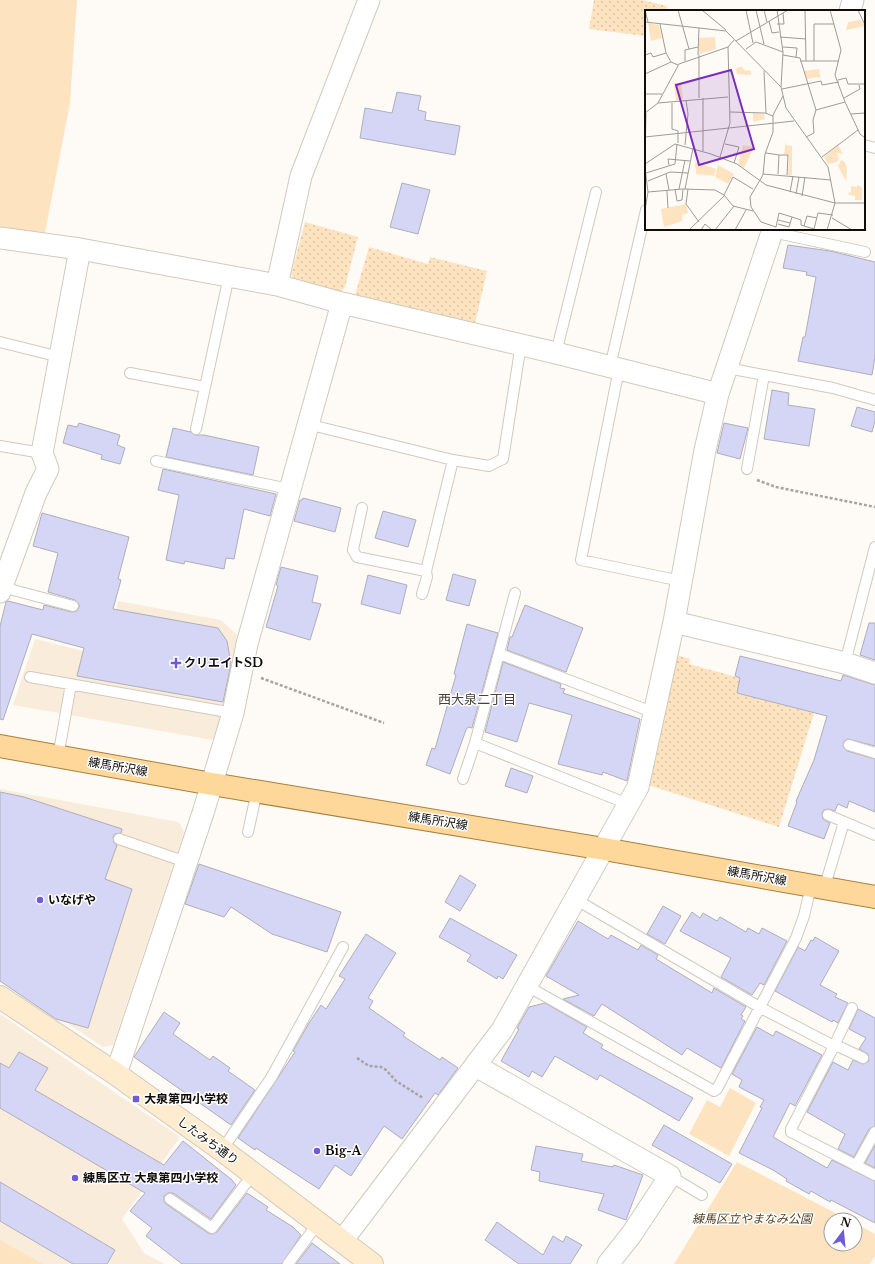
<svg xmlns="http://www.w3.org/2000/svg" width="875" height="1264" font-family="'Libre Baskerville','Noto Sans JP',serif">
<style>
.built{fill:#faecda}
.grass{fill:url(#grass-dots)}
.park{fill:#fde3c0}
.building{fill:#d5d5f6;stroke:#aeaeba}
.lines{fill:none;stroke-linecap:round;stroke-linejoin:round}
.lane-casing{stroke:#d2c9be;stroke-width:12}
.street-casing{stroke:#d2c9be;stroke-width:23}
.secondary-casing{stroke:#d2c9be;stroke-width:24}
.primary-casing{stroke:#aa7f3c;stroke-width:24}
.path{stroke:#a7a4a0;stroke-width:2.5;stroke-dasharray:3 2;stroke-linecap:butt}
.lane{stroke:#fff;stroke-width:10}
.street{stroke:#fff;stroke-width:21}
.secondary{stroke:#ffebcd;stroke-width:22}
.primary{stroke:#fed79a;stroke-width:22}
.poi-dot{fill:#6d5cd6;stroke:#fff;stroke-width:1.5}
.labels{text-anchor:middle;stroke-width:3;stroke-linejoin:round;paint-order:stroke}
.poi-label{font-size:12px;font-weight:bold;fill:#0f0c09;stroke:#fff;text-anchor:start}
.street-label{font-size:12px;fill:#0f0c09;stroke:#fff}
.park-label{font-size:12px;font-style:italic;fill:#543e1e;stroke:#fff}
.neighbourhood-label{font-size:13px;fill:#484238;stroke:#fff}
.inset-road{fill:none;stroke:#9e9b97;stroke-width:1}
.view{fill:#7b2cbf;fill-opacity:0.15;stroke:#7b2cbf;stroke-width:2}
.inset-edge{fill:none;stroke:#0f0c09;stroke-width:2}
</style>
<defs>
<pattern id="grass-dots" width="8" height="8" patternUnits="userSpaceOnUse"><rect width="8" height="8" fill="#fde3c0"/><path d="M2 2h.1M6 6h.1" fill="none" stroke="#d8c2a4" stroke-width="1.8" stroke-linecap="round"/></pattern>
</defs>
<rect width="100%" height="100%" fill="#fefbf6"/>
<path class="built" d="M118,601l103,19 16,15 -12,68 -9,31 -4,6 -199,-35 22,-66 69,17z
M0,789l179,33 5,10 -71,213 -10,2 -103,-68z
M0,1014l180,123 -58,82 22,34 21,11h-165z"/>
<path class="grass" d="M594,0h48l25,6 -1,5h-20v25l-57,-7z
M305,222l53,15 -13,50 -4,5 -47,-14 -3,-3z
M369,247l59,17 2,-7 57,14 -12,53 -120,-29z
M674,654l16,5 -1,5 51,14 -3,15 77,20 -35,114 -134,-43z"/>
<path class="park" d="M0,0h77l-7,103 -25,130 -45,-4z
M730,1088l26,15 -27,53 -40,-22 18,-34 13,7z
M737,1162l112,58h-18v24h24v-21l20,11v22l-5,8h-196z
M0,1240l43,24h-43z"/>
<path class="building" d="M397,92l24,4 -3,14 8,2 -1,8 35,6 -5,29 -95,-17 5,-30 27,5z
M402,183l28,7 -12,44 -28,-7z
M788,245l42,6 45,11v95l-3,18 -74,-14 5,-24h2l11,-60 -10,-2 1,-3 -24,-4z
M772,390l17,3 -1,12 27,4 -6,37 -45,-7z
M857,407l18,5v9l-3,11 -21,-6z
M79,423l41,12 -3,10 8,3 -5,16 -19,-5 1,-4 -39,-12 5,-18 9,2z
M724,423l24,5 -8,31 -23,-6z
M173,428l18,4 4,3h9l55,12 -6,28 -87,-18z
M163,469l113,25 -6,22 -26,-7 -10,50 -8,-1 -2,11 -39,-8 -1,3 -18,-4 13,-65 -21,-5z
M303,498l38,10 -6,24 -41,-11 6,-21h2z
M383,511l33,9 -8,27 -33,-9z
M42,513l87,24 -11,42 3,1 -8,29 105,19 9,13 4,23 -8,38 -146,-26 7,-28 -52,-14 -29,86 -3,-1v-93l6,-24 2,-1 35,9 1,-5 28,7 5,-1 2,-4v-3l-4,-4 -27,-8 10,-39 -25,-7z
M281,567l37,9 -6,26 9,2 -11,36 -44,-13 12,-41 -2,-1z
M453,574l23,6 -7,26 -23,-6z
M368,575l39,10 -7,29 -39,-10z
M525,605l58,23 -17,44 -59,-22 3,-13h2z
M869,623h6v37l-15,-5z
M467,624l31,9 -26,95 -4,-1 -2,3 -16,44 -24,-9 6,-17 3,1 21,-74 -2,-1z
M740,656l101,25 2,-6 32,10v61l-27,-7 -4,2 -1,5 4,5 28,8v53l-26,-11 -2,7 -9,-4 -3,7 -7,-2 -4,1 -2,3 1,6 7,4 -6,16 -36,-13 9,-24 -1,-1 18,-41 13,-44 -90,-23 3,-15 -5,-2z
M503,662l58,22 -1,4 5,1 -2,4 77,26 -13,62 -24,-9 -1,3 -44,-11 14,-49 -43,-12 -12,39 -32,-10z
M511,768l22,8 -6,17 -22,-7z
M0,792l24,5 98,32 -1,4 -6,1 -2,3 1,6 3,2 -12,34 27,10 -44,139 -32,-9 -56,-38z
M199,864l142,48 -14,40 -55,-18 -41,-27 -7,10 -39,-13z
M460,875l16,10 -16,26 -15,-9z
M663,906l18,10 -16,28 -18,-10z
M692,912l8,6 3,-5 14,8 3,-4 26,15 2,-4 11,6 3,-6 25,13 -23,44 -4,-2 -8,12 -31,-18 10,-19 -51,-27z
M450,918l67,37 -14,24 -5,-3 -1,3 -30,-18 4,-6 -32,-18z
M578,921l30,18 3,-4 27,15 3,-5 17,10 -2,4 56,34 2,-5 32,19 -5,8 2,1 -2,3 4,2 -24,47 -34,-20 -5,7 -80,-51 -8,12 -31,-17 16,-4 -33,-19z
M366,934l30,19 -28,45 5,3 -4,7 36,25 -2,3 37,24 2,-3 16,11 -20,27 -3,-2 -33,46 -18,-13 -33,50 -16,-11 -16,24 -63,-41 -1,2 -17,-12 57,-86 -2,-1 16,-28 12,-18 5,4 19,-30 -6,-3z
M815,937l24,14 -19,34 17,9 -2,3 13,6 -10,20 -5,-3 -1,2 -57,-31 23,-44 7,4 6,-11 2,1z
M545,1003l42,24 -4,6 20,12 -2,3 92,50 -14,23 -79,-46 -3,5 -42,-24 -13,21 -10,-6 -3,6 -28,-16 18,-32 -2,-1 12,-21z
M858,1009l17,9v108l-6,3 -15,28 -16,-8 7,-15 -38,-22 26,-50 15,8 5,-10 10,4 6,-3 -1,-7 -9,-5 7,-11 -17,-9z
M164,1012l16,11 -7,11 37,26 3,-4 17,12 -2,3 27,19 -24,35 -97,-68z
M757,1027l16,9 3,-5 46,24 -27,51 -5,-3 -17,34 54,31 5,-8 43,21v42l-44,-23 -1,2 -19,-11 -2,3 -23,-13 1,-2 -14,-9 -34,-17 23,-45 -2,-1 4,-7 -25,-13 3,-7 -10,-6z
M19,1052l29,16 -13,22 129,75 19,-24 49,39 4,5 -25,34 -38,-26h-5l-4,3v5l2,3 42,29 4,1 5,-2 30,-39 21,14 -2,3 27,17 8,8 -19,29h-100l-36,-28 6,-8 -22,-17 15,-18 -145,-85v-45l9,5z
M664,1125l68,39 -12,19 -68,-38z
M875,1145v23l-10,-5z
M536,1146l47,8 -2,7 32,6 1,-2 29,10 -17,45 -28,-10 6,-16 -65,-13 1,-9 -9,-2z
M0,1182l115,68 -8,14h-34l-73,-43z
M497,1222l46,33 10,-19 10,6 3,-6 16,9 -12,19h-51l-34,-24z
M312,1243l28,21h-44z"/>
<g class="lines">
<defs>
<path id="lane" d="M864,145l11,3
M772,232l93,20
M0,342l60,15
M556,353l40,-161
M610,367l36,-157
M727,368l106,20 42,12
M619,369l-38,191 100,21
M130,373l75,14
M307,424l146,36 36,6 14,-7 18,-115
M196,429l33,-153
M0,446l42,7
M156,461l133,28
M747,469l17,-94
M362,508l-8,37 -1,5 4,7 69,14 27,-111
M2,587l71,19
M515,593l-40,150 153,61
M422,594l5,-17 -1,-6
M500,654l155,59
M845,663l30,-116
M30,677l203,36
M849,745l26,8
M58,757l13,-73
M463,779l12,-36
M828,815l47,20
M248,832l9,-41
M119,839l67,23
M824,889l20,-67
M575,899l186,109 73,38 -43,83v3l84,43
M527,986l187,105 3,-2 79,-151 8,-22 7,-30
M852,1008l-18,38 8,2 21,10
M222,1150l49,-72 72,-131
M856,1166l19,-34
M670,1176l32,19
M170,1199l42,29 41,-54
M288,1264l30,-41"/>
<path id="street" d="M850,11l3,-11
M0,238l80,11 197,36 65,18 214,50 162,41
M277,285l24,-109 68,-176
M0,592l36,-99 12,-24 -6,-16 38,-204
M674,622l171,41 30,10
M476,1066l194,110 -39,59 -23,29
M116,1074l87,-261 30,-100 14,-69 95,-341
M342,1241l160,-211 136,-243 36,-165 31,-172 13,-56 55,-165"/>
<path id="secondary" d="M0,997l116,77 106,76 150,114"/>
<path id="primary" d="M0,746l212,38 392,65 271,48"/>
</defs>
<use href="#lane" class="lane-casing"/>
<use href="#street" class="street-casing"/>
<use href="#secondary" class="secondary-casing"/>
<use href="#primary" class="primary-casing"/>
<path class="path" d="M757,480l19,7 99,20
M261,678l123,45
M357,1058l12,8 12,1 5,3 10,11 27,17"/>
<use href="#lane" class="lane"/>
<use href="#street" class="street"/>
<use href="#secondary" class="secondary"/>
<use href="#primary" class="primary"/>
</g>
<g class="poi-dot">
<path d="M174 657h4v4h4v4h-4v4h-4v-4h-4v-4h4z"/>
<circle cx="40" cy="900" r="4"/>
<rect x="132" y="1095" width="8" height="8" rx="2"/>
<circle cx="317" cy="1151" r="4"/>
<circle cx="75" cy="1178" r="4"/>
</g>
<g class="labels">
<g class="poi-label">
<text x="184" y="667">クリエイトSD</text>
<text x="48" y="904">いなげや</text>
<text x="144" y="1103">大泉第四小学校</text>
<text x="325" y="1155">Big-A</text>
<text x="83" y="1182">練馬区立 大泉第四小学校</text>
</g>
<g class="street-label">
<text transform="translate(118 767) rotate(10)" y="4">練馬所沢線</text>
<text transform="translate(438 821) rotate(9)" y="4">練馬所沢線</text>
<text transform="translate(757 876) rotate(10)" y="4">練馬所沢線</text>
<text transform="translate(208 1141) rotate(36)" y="4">したみち通り</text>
</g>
<g class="park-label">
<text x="752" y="1223">練馬区立やまなみ公園</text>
</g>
<g class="neighbourhood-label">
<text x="477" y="704">西大泉二丁目</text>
</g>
</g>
<g transform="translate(645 10)">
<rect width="220" height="220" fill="#fefbf6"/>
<path d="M215,10l5,6 -19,4 2,-8zM3,13l11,2 3,13 -11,3zM70,27l1,12 -17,5 -1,-16zM108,103l11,1 1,5 -12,3z" fill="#fde3c0"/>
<path d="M97,57l2,3 7,1v4l-14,-1 -1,-6zM193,135l5,9 -6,-1 2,6 -2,3 -9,2 -4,-7zM196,150l4,2 2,7 -1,12 -8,-15z" fill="#fde3c0"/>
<path d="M212,175l5,2v13h-7v-4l-8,-2 4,-2v-6l6,1z" fill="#fde3c0"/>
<path d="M174,59l2,11 -2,-3 -12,2 -3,-8zM29,73h7l2,16 -7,2zM98,135l11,2 -10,21 -6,-4zM50,152l21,7 -2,7 -18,-2zM73,155l16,9 -6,10 -13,-7zM41,194l2,9 -6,2v6l-18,6 -3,-18z" fill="#fde3c0"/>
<path d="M141,130v5l6,1v29h-4l1,-20 -5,-1z" fill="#fde3c0"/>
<path class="inset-road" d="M0,0l3,12M33,0l11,39M57,0l24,20M101,0l7,33M111,0l4,17M119,0l3,12M132,0l6,42 -2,35M160,0l1,51M185,0l11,40 -6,25 10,27 15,32 5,4M213,0l7,15M124,11l3,12 7,-1M0,12l81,9 55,56 5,21 42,59 7,36h30M15,14l6,29 5,9M132,14h7l-1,-11M115,17l4,17M135,27l26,2M91,31l52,-31M138,37l14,1 -1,9M101,39l10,-7 27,10M0,45l6,-2 2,4 13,-4M53,45l1,-27M54,45v43M138,45l17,3 16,52M40,51v-11l13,-3M155,51h39M169,51v-37h20M119,61l2,42M0,64l26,-12 7,3M193,70l8,-2 2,6h17M137,79l39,-8 1,4 17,-3M0,84h17M199,88l16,-9 -1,-4M13,93l70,-6M27,93v26l6,2v12M85,102l35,1 8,3M0,103l13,-10 21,-39 49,-17 6,-7M206,104l14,-1M0,127l149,-16M161,127l8,-4 -1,-13 3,-10 29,-8M80,134l14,3 -5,16M40,135l3,-31 -2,-14M58,141v-53M121,143l13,2 -1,19M134,145h9l-1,20M0,146l1,-43M75,147l10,-34 -2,-76M177,147l36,-27M0,154l30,-20 36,10 26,10 29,21 69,18 -8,27M24,155l-1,-6 22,2M0,158l3,24 -3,18M1,163l29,-9 2,-20M21,164l3,16M118,164l68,6M3,171l22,-9 18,1M30,179l2,12 5,-1 1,-11M34,179l6,-29M40,179l8,-41M43,179l-2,15 13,18M22,181l1,17M3,182l35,-3 32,1 9,5 9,11 20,5M145,182l3,-16M151,184l3,-17M79,185l9,-18 20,12M157,186l3,-19M147,207l9,3v5l13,4M187,208l20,12M133,210l12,3M133,214l11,3 3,-10 -13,-4 -3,14 -15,-5 -10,-15 -1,-10 13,-22 2,-21 8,-22v-17l10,-19M159,216l3,-10 10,2M169,219l4,-16 15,2M44,220l35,-34M56,220l4,-6 7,6M70,220l19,-24M90,220l11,-20"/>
<path class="view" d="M86,60l23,79 -55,16 -23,-80z"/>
<rect width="220" height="220" class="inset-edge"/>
</g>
<g transform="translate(843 1232) rotate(16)"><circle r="19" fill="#ffffff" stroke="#9f9e9d"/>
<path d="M0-3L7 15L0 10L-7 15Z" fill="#6d5cd6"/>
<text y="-6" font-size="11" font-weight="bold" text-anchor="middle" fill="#0f0c09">N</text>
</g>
</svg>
